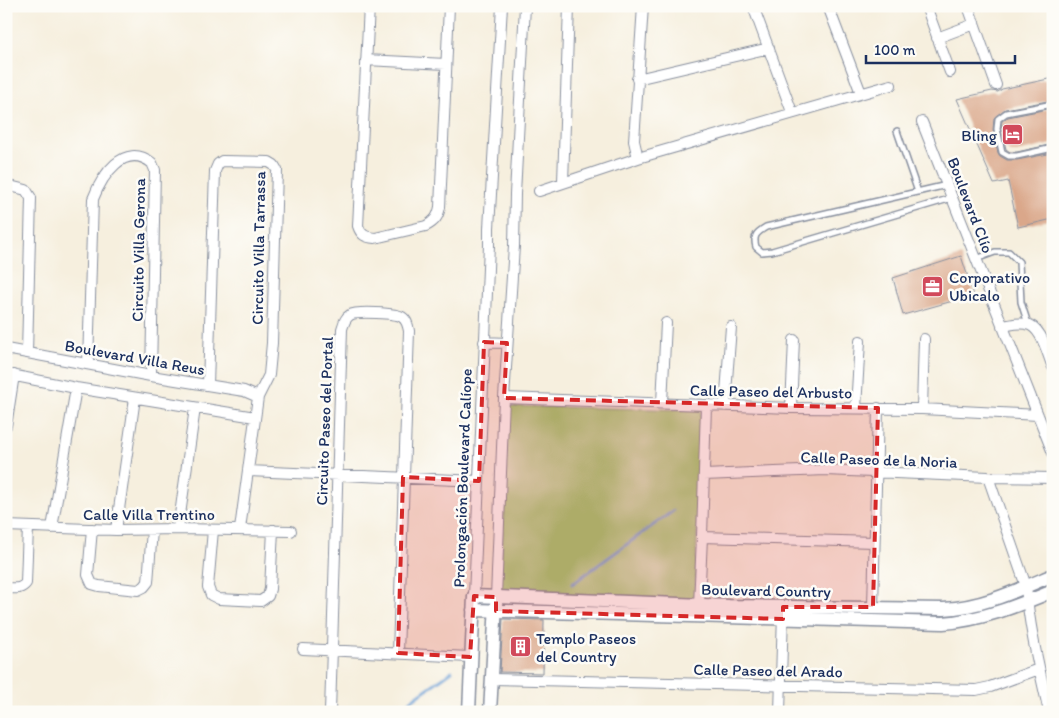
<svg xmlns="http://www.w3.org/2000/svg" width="1059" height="718" font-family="Itim,sans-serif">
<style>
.green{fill:#a3cd79;stroke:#5f7e6c}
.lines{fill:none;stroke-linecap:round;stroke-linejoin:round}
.stream{stroke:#669dd4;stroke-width:3}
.building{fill:#daa78a}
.service-casing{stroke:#888f9e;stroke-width:8}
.minor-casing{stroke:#888f9e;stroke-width:12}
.tertiary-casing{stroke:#888f9e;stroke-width:15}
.service{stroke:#fff;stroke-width:5}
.minor{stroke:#fff;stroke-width:10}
.tertiary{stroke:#fff;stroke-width:12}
.marked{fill:#d62828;fill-opacity:0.2;stroke:#d62828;stroke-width:4;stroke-dasharray:10 6;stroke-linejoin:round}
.labels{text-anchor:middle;stroke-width:5;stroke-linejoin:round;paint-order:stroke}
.poi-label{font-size:16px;fill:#1b2f5e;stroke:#fdfcf7;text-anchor:start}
.street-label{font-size:16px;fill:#1b2f5e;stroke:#fdfcf7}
</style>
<rect width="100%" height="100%" fill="#fdfcf7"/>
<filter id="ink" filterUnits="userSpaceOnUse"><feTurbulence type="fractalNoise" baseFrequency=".02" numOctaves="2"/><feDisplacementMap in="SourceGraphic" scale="10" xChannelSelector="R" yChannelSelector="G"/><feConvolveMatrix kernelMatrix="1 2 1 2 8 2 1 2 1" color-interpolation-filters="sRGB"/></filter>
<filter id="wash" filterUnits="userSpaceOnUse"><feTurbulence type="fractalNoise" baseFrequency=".0096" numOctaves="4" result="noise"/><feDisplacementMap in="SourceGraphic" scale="20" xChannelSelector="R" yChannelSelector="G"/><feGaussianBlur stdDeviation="1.12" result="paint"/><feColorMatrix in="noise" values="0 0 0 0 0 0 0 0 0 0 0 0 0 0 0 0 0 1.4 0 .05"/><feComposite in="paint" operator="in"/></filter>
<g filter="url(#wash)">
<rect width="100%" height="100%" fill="#f6efde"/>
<path class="green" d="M508,406l193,4 -6,192 -195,-8z"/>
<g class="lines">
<path class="stream" d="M572,584l101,-73
M400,712l6,-8 46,-33"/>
</g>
<g id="blocks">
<path class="building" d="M1053,78v22l-48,9 -11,9 -1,12 5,23 2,3 7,4h10l36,-7v66l-35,8 -10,-46 -14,3 -37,-85 35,-8 6,1 4,-3z
M1053,108v36l-36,8h-7l-4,-3 -5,-20 1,-8 6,-4z
M961,256l13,39 -71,20 -10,-37z
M503,619l41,1 -1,53 -43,-1z"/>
</g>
</g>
<g filter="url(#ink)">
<use href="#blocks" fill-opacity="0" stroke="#888f9e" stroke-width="1"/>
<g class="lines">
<defs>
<path id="service" d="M1053,104l-47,9 -8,6 -1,10 5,23 7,4h8l36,-8
M897,131l21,61
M947,185l-181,42c-10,6 -13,9 -10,20l6,5 10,-1 180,-53
M976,259l19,-7h14l10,10 2,40 7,22"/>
<path id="minor" d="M369,6l-11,220c3,9 7,11 17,12l51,-12c9,-5 12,-9 14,-19l9,-201
M753,6l39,106
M828,6l33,87
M926,6l24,66
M968,6l28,79
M937,38l37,-14
M366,60l80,4
M637,79l132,-31
M922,122l131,331
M638,158l-4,-17 9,-135
M563,182l6,-176
M6,185l20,5 5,8 -4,155
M539,191l99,-33 253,-73
M1002,326c8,-1 16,-4 24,-2 16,2 21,30 27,43
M484,342l23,1
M6,349l145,27 93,15 14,6
M88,364l5,-165c9,-23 31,-58 59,-36l3,7 -4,206
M6,374l70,14 179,29
M208,385l7,-214 3,-7 4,-3 47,1 5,3 3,5 -5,173 -3,32 -11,22 -18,132
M504,398l287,10 131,1 116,6
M662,403l4,-80
M725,406l6,-79
M791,408l3,-68
M856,408l4,-67
M922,409l2,-70
M6,426l8,-51
M248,471l231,10
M704,475l122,-5 162,7 65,1
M988,477l38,109c3,42 14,85 23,126
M6,526l110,4 62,-1 113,2
M52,528l24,-140
M92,529l-4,46 4,9 7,2 39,4 6,-3 4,-5 4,-52
M178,529l17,-121
M116,530l19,-132
M213,530l-5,57 3,8 8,4 42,2 7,-5 2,-7 3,-59
M702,537l172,5
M6,588c8,0 15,2 20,-5l2,-56
M474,596l15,-351v-17l13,-222
M496,597l8,-199 10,-152 1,-52 10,-188
M699,605l3,-68 4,-132
M873,607l5,-199
M303,649l167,8
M492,679l484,11 14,-3 49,-18
M330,712l12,-383c2,-6 3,-11 8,-14 7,-4 46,-2 52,2 5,3 6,9 7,14l-11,322
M780,712l3,-99"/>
<path id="tertiary" d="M473,610l470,13c39,-3 74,-17 110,-32
M469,712l5,-116 255,10 215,3c39,-2 74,-19 109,-34
M490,712l6,-108"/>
</defs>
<use href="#service" class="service-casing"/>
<use href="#minor" class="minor-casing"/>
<use href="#tertiary" class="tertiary-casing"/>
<use href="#service" class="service"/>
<use href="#minor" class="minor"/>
<use href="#tertiary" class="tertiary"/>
</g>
</g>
<path class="marked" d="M484,342l23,1 -3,55 374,10 -5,199h-90v12l-287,-8v-14l-22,-1 -4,61 -72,-4 5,-176 76,4z"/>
<defs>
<symbol id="hotel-square" viewBox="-11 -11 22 22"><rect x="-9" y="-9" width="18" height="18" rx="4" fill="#d1495b" stroke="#fdfcf7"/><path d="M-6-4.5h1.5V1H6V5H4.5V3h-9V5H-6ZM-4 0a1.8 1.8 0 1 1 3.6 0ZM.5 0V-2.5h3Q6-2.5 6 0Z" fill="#fff"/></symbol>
<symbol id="office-square" viewBox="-11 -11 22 22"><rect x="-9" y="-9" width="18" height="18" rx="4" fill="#d1495b" stroke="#fdfcf7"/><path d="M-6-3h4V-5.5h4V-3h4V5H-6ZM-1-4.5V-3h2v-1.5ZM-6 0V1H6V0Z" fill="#fff"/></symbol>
<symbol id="building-square" viewBox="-11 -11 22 22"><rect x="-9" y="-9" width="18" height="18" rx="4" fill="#d1495b" stroke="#fdfcf7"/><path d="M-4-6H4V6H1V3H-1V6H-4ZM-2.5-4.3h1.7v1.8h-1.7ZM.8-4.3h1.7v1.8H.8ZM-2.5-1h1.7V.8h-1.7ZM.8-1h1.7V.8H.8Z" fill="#fff"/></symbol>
</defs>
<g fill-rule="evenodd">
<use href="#hotel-square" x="1000" y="122" width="25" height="25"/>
<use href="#office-square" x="920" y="274" width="25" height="25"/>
<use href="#building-square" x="508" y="634" width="25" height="25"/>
</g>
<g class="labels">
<g class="poi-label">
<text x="997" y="141" text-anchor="end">Bling</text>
<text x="949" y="283">Corporativo<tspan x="949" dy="18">Ubicalo</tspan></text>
<text x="536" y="644">Templo Paseos<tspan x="536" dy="18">del Country</tspan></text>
</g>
<g class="street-label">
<text transform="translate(971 205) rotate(69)" y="6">Boulevard Clío</text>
<text transform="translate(258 248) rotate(-89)" y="6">Circuito Villa Tarrassa</text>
<text transform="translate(138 250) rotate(-89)" y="6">Circuito Villa Gerona</text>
<text transform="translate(135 357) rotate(10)" y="6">Boulevard Villa Reus</text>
<text transform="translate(771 391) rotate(1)" y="6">Calle Paseo del Arbusto</text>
<text transform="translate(324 421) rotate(-88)" y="6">Circuito Paseo del Portal</text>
<text transform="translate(879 459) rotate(2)" y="6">Calle Paseo de la Noria</text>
<text transform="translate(462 478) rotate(-88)" y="6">Prolongación Boulevard Calíope</text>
<text x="149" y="520">Calle Villa Trentino</text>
<text transform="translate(766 590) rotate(1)" y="6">Boulevard Country</text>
<text transform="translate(768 670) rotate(1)" y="6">Calle Paseo del Arado</text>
</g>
</g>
<rect width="1059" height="718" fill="none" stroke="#fdfcf7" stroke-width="25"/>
<path d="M866 55v8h149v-8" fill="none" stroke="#1b2f5e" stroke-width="2.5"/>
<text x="874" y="55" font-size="15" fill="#1b2f5e" stroke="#fdfcf7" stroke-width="4" paint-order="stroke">100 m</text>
</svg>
